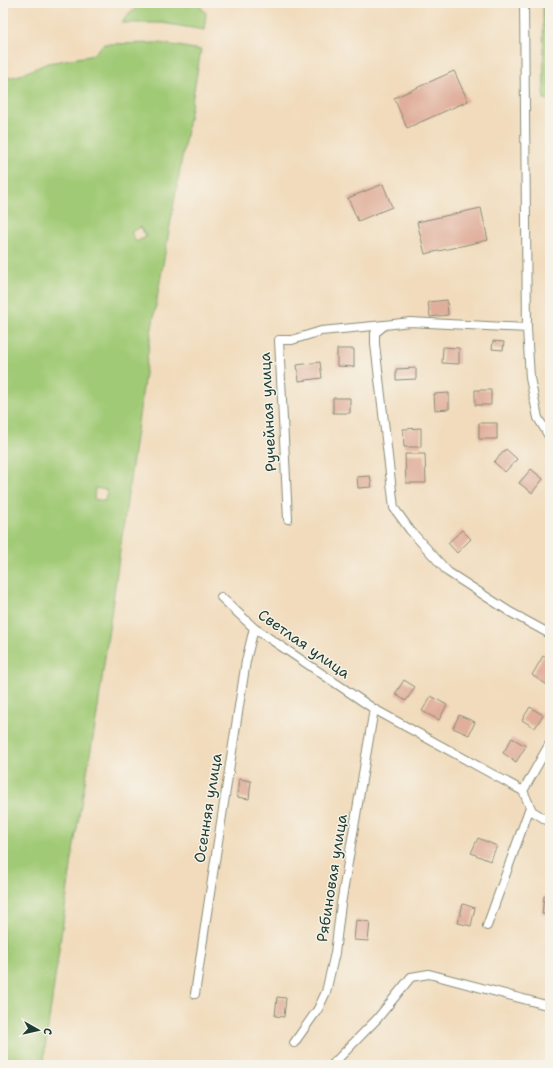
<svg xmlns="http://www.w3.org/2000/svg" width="553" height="1068" font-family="'Shantell Sans',sans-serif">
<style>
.green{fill:#a1ca76;stroke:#608455;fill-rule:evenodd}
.building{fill:#e0af9b}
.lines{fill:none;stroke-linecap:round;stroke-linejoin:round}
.street-casing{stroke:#888c78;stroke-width:10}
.street{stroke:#fff;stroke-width:8}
.labels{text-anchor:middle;stroke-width:3;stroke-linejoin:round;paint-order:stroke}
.street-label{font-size:15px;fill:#1f3d34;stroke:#f7f3e8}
</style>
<rect width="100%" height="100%" fill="#f7f3e8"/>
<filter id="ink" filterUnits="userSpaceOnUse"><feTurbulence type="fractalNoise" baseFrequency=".025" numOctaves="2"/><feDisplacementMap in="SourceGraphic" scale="8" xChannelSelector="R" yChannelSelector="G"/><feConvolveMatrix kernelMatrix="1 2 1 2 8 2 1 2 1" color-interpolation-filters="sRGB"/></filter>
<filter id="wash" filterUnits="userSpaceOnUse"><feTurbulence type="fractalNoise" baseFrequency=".012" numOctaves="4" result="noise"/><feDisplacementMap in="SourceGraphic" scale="16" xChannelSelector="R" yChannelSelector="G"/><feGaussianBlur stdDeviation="0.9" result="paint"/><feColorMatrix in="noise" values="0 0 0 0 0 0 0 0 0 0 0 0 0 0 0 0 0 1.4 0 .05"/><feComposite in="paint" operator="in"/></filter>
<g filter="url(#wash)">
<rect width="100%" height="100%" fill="#f1dbbc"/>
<path class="green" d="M139,3h58l9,10 -2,17 -42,-7h-40l7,-10 5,-3z
M543,3h7v97l-6,-1z
M160,43l41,7 -5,29 -35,197 -12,69 -53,376 -22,124 -29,203 -1,17h-41v-988h9l8,-2 28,-12 41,-7 3,-1 12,-11zM141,227l5,10 -10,5 -5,-10zM95,488l12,2 -2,11 -11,-2z"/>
<g id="blocks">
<path class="building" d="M454,71l14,30 -61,27 -13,-30z
M383,184l9,23 -34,14 -10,-23z
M481,208l7,32 -63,14 -8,-32z
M447,300l1,15 -18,2 -2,-15z
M493,341l11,1 -1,8 -11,-1z
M443,347l16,1v16l-17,-1z
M337,349h17v18l-17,-1z
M320,362l2,16 -23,3 -2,-16z
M416,368v11l-20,1v-11z
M475,390h16v15h-16z
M449,393v16l-14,1 -1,-16z
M333,398h17v15h-17z
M479,423h18v16h-18z
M421,428v19h-17l-1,-18z
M506,449l11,10 -12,13 -11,-10z
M405,454h20l1,29h-20z
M531,469l12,10 -11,14 -13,-10z
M370,476l2,11 -14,1 -1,-11z
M462,530l9,9 -14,14 -9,-10z
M543,656l7,4 -1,26 -17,-11z
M404,680l11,7 -9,14 -11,-7z
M431,696l16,9 -8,15 -17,-9z
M530,707l13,8 -8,13 -13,-8z
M459,715l16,7 -6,13 -16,-7z
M512,738l14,8 -10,16 -13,-9z
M239,779l12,2 -2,18 -12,-2z
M478,838l19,8 -7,15 -19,-8z
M544,896l6,1v18l-8,-1z
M463,904l12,4 -4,18 -13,-3z
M356,920l14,2 -2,19 -14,-1z
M277,997l9,1 -2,19 -9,-1z"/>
</g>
</g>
<g filter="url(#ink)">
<use href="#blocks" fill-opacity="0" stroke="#888c78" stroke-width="1"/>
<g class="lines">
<defs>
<path id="street" d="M524,3l3,325 3,50 8,40 12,20
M527,328l-117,-6 -25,3 -10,8v11l19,164 16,22 38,42 62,40 40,22
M288,519l-9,-179h13l29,-9 63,-6
M221,597l33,31 120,81 149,82
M523,791l27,-48
M523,791l9,20 18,11
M487,926l43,-119
M195,994l13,-88 38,-245 8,-33
M294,1043l24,-34 8,-17 9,-39 6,-49 33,-195
M333,1064l44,-45 34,-42 18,-3 121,32"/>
</defs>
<use href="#street" class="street-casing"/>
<use href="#street" class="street"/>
</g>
</g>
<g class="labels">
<g class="street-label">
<text transform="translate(268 412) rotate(-93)" y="5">Ручейная улица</text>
<text transform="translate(304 644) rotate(35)" y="5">Светлая улица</text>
<text transform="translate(208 808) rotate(-81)" y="5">Осенняя улица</text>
<text transform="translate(332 878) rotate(-81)" y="5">Рябиновая улица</text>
</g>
</g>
<rect width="553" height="1068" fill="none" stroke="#f7f3e8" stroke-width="16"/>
<g transform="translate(38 1030) rotate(98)" stroke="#f7f3e8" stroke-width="3" paint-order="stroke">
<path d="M0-3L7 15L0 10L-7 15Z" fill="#1f3d34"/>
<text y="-6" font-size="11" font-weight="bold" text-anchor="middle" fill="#1f3d34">С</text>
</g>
</svg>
